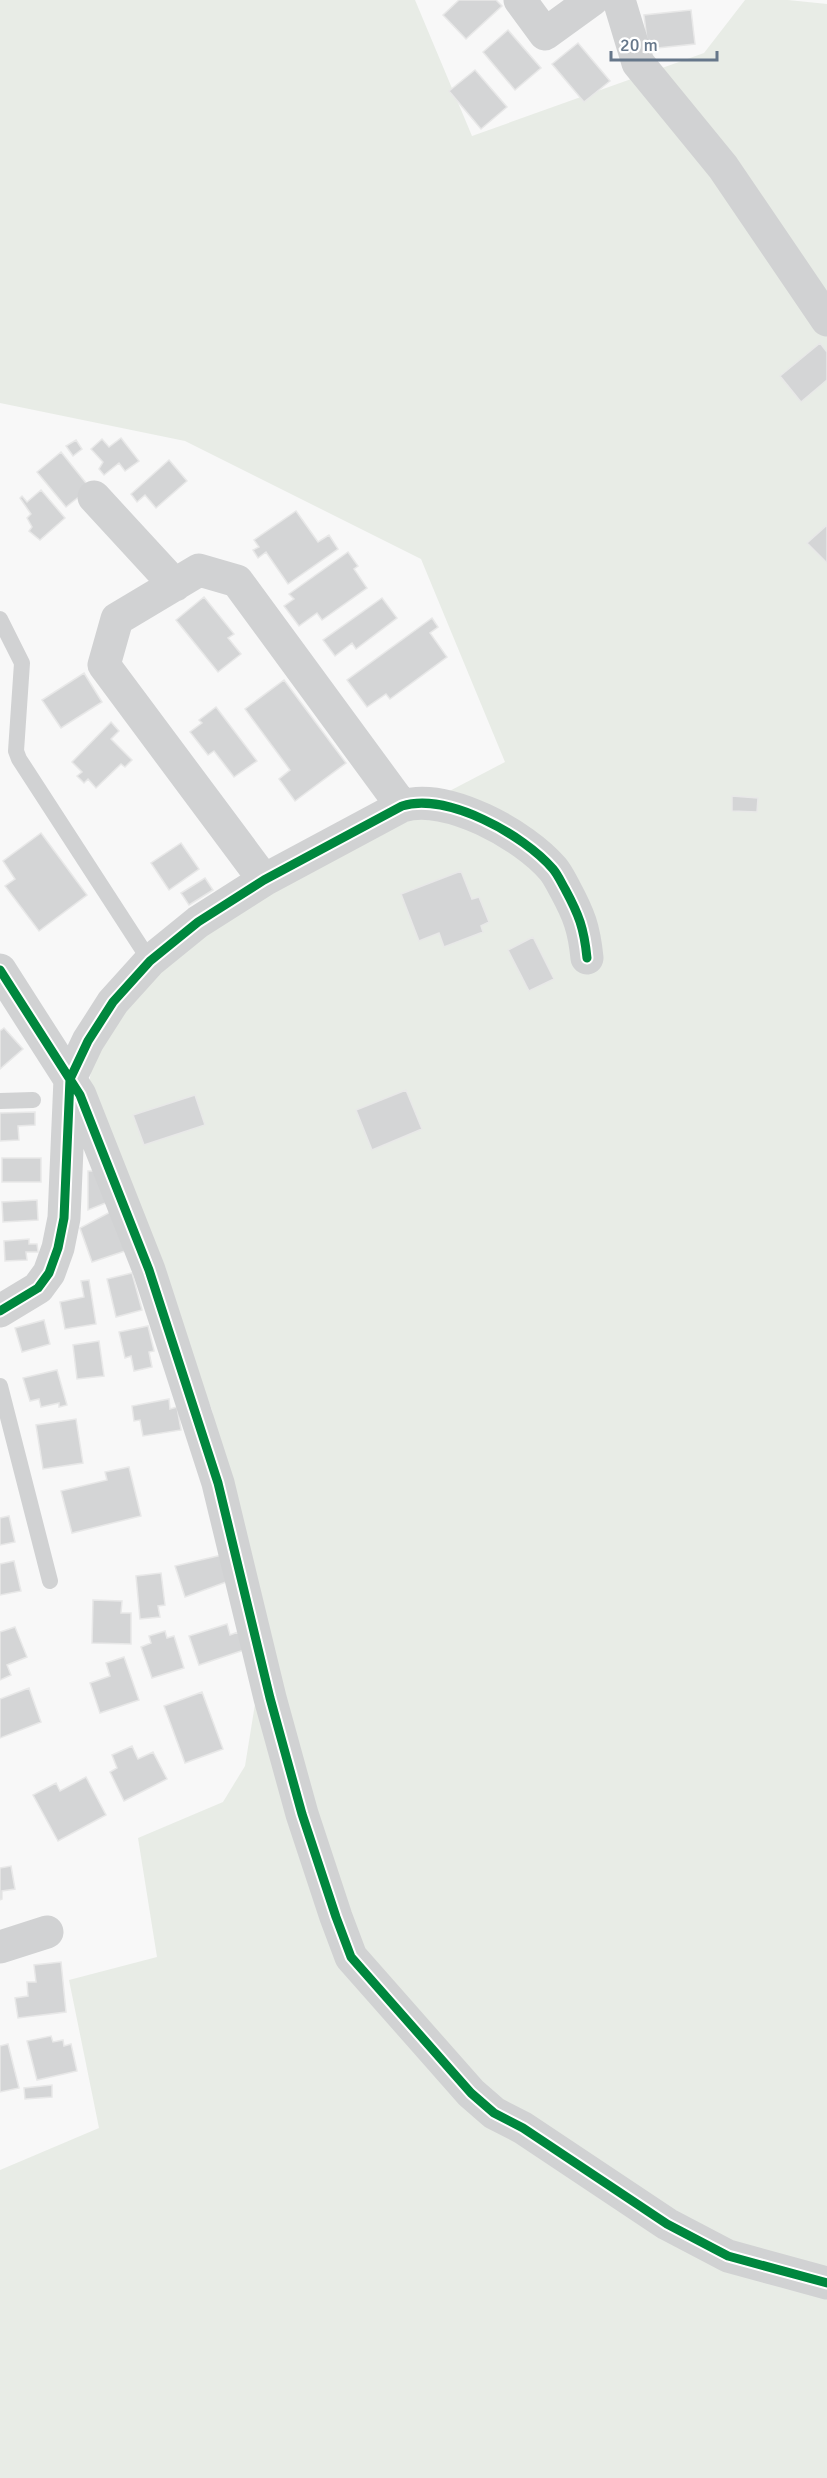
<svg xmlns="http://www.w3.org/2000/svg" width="827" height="2478" font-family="Signika,sans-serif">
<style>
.green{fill:#e8ece6}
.building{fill:#d4d5d6;stroke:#e8e8e8;stroke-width:1.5}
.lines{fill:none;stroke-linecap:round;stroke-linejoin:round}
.lane{stroke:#d1d2d3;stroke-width:16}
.street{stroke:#d1d2d3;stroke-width:33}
.cycleway-casing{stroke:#fff;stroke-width:13}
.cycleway{stroke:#00873e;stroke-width:9}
</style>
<rect width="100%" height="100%" fill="#f8f8f8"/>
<path class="green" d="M0,0h415l57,136 232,-83 41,-53h43l39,4v2474h-827v-308l99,-42 -30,-148 88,-23 -19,-119 85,-36 22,-36 10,-62 -43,-294 -126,-307 12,-77 87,-88 144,-84 176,-92 -84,-203 -236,-118 -185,-38z"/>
<path class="building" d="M459,0h37l6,6 -36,33 -23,-24z
M691,10l4,34 -47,5 -4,-34z
M508,30l33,38 -26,22 -32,-38z
M578,43l32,38 -26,21 -32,-38z
M475,70l32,37 -26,22 -32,-38z
M820,343l7,9v28l-26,22 -21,-26z
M121,438l18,23 -14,10 -6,-8 -15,12 -5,-6 4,-7 -12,-13 11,-10 7,8z
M76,440l6,9 -9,7 -7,-10z
M61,452l29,36 -24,19 -29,-35z
M169,460l18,21 -31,27 -11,-13 -8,7 -6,-8z
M41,490l24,28 -25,22 -11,-9 3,-4 -5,-9 4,-4 -11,-16 2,-2 5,6z
M296,511l22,31 11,-7 9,14 -50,35 -22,-32 -8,6 -5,-8 6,-3 -5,-7z
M827,525v38l-20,-20z
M348,552l10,14 -4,3 13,19 -45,32 -5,-7 -18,13 -15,-20 10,-7 -5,-5z
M204,597l30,37 -6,4 13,16 -23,18 -42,-52z
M382,598l15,20 -41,31 -4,-6 -17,13 -12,-16z
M432,618l6,9 -8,6 17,24 -57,42 -4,-5 -19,13 -20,-27z
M84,673l18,29 -41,26 -19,-28z
M284,680l62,83 -51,38 -16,-22 11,-9 -45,-61z
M216,707l41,54 -23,16 -20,-26 -6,4 -18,-23 12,-9 -3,-3z
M111,722l8,9 -8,8 21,21 -7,7 -4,-3 -25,24 -8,-9 -4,4 -7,-7 5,-4 -10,-10z
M732,796l26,2 -1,14 -25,-1z
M41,833l46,62 -48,36 -34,-45 10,-7 -12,-18z
M181,843l18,26 -30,21 -18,-27z
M461,871l11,28 7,-2 10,25 -8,4 2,6 -39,15 -5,-14 -20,8 -18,-47z
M205,878l8,12 -24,15 -8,-12z
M533,937l21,42 -25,12 -21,-41z
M4,1028l19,21 -23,20v-38z
M406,1090l16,39 -50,21 -16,-40z
M195,1095l10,30 -61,20 -11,-30z
M35,1112v13l-17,1 1,14 -19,1v-28z
M2,1158h39v24h-39z
M88,1171h7l13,31 -20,8z
M37,1200l1,20 -35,2 -1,-20z
M112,1211l13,40 -33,11 -12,-34z
M29,1239v5h8l1,8h-12l1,8 -22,1 -1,-20z
M132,1273l10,37 -26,7 -9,-38z
M89,1280l7,44 -31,5 -5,-27 24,-5 -3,-16z
M44,1320l6,24 -28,8 -7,-24z
M148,1326l6,25 -5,1 3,15 -18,4 -3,-15 -6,2 -6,-26z
M99,1341l5,35 -27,3 -4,-34z
M57,1370l10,35 -8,2v-4l-18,4 -2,-8 -9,2 -7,-23z
M169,1399l1,10 7,-2 4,23 -38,6 -3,-16 -6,1 -2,-15z
M76,1419l7,44 -40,6 -7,-44z
M129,1467l12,49 -69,17 -11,-42 46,-11 -2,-8z
M9,1516l6,26 -15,3v-27z
M222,1555l4,27 -41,15 -10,-31z
M14,1561l7,30 -21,4v-31z
M161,1573l4,32 -7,1 2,11 -20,2 -4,-43z
M93,1600l29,1 -1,12h10v31l-39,-1z
M227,1624l3,11 8,-3 6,18 -45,15 -10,-29z
M15,1627l12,30 -20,8 4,10 -11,5v-48z
M165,1631l2,7 7,-2 10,32 -32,10 -11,-31 10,-4 -2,-7z
M124,1657l15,43 -39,13 -10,-30 20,-7 -4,-13z
M29,1688l12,34 -41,16v-39z
M202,1692l21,57 -38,14 -21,-57z
M132,1746l6,13 15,-7 14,27 -43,22 -14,-29 7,-4 -5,-13z
M86,1777l20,38 -48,26 -25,-46 23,-12 4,8z
M11,1866l4,23 -13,2v8l-2,1v-32z
M61,1962l5,50 -48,6 -3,-20 13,-2 -1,-14h9l-2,-17z
M51,2036l2,6 10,-2 1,6 7,-2 6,27 -40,9 -10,-39z
M8,2044l11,44 -19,4v-46z
M52,2085v12l-27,2 -1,-11z"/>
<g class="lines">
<path class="lane" d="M0,619l22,44 -6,88 3,8 131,202
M0,1101l33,-1
M0,1386l50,195"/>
<path class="street" d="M520,0l25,34 47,-34
M619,0l19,63 85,104 104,153
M94,497l81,88
M264,880l-160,-215 13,-46 82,-49 38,11 165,225
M0,970l80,125 69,175 69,213 52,215 32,116 34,103 15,40 120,136 23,20 29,15 144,96 61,32 99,27
M0,1311l38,-23 11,-15 9,-25 6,-30 6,-139 18,-38 25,-39 37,-41 48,-39 66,-42 138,-74c45,-14 122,29 151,63 5,6 8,13 12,20 14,26 19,39 22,69
M0,1947l47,-15"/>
<defs>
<path id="cycleway" d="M0,970l80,125 69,175 69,213 52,215 32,116 34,103 15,40 120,136 23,20 29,15 144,96 61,32 99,27
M0,1311l38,-23 11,-15 9,-25 6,-30 6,-139 18,-38 25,-39 37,-41 48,-39 66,-42 138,-74c45,-14 122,29 151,63 5,6 8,13 12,20 14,26 19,39 22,69"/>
</defs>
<use href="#cycleway" class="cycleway-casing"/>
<use href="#cycleway" class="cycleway"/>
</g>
<path d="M611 51v9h106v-9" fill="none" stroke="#66778a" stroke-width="3"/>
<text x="620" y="51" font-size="18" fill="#66778a" stroke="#ffffff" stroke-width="4.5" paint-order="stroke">20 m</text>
</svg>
